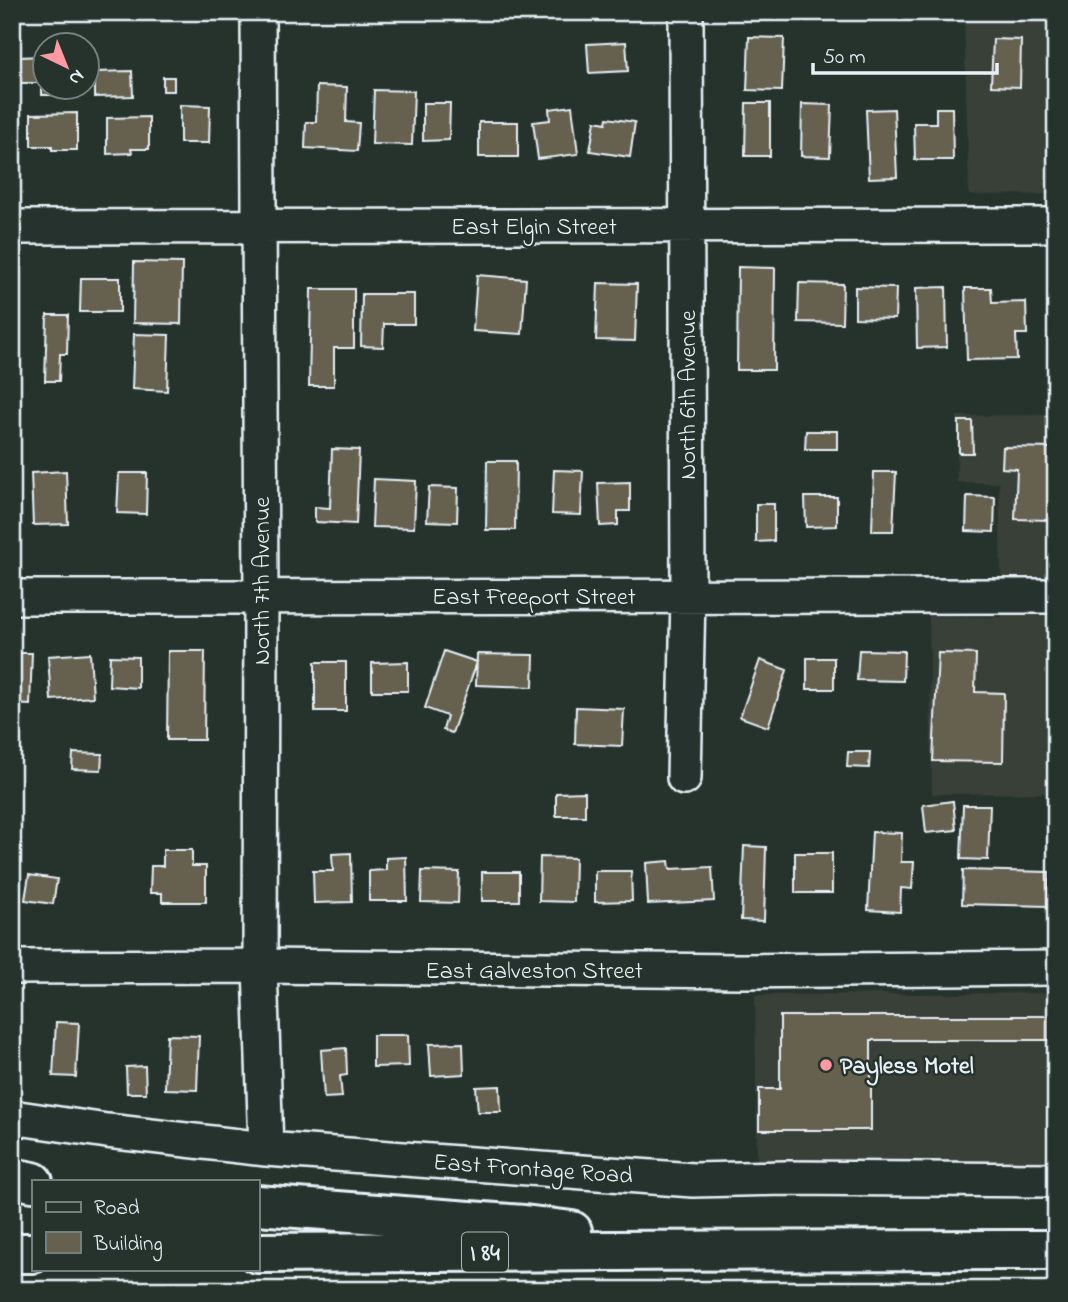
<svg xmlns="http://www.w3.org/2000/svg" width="1068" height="1302" font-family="'Indie Flower',sans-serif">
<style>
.built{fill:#394037}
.building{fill:#66604f;stroke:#e8f1f8;stroke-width:2}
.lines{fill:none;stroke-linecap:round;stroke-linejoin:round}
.minor-casing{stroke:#e8f1f8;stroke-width:38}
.highway-casing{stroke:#e8f1f8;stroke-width:44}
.minor{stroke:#26332d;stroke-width:33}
.highway{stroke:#26332d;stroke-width:38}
.poi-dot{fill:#ff9aa2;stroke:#26332d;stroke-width:2.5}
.labels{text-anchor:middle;stroke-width:5;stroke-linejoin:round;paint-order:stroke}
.shield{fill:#26332d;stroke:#aeb8bb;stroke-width:2}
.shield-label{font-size:23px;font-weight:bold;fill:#e8f1f8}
.street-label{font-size:24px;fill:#e8f1f8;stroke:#26332d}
.poi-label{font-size:24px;font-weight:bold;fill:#e8f1f8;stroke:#26332d;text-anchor:start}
</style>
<rect width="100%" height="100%" fill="#26332d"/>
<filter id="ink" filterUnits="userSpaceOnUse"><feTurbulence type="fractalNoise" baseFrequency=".0143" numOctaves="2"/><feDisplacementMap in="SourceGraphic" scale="14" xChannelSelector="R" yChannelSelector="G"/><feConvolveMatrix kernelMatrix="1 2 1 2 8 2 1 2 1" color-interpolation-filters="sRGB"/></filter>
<g filter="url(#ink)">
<path class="built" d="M964,12h92v182l-87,1z
M1056,415v378l-124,1 -3,-178 73,1 -3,-134 -42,-1v-66z
M1056,993v171l-299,-4 -2,-165z"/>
<path class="building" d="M611,12h35v3h-35z
M1015,12h41v4l-41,-1z
M749,37l35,1 -2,53 -35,-1z
M993,39l28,1 -1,47 -29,-1z
M626,42l2,29 -39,2 -2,-29z
M46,56v32h11l1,7h-16v-12h-23l-1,-26z
M132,71l1,25 -38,1v-25z
M163,77h11v14h-11z
M317,86l30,1 -1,35 13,1 -2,28 -52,-3 1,-26h10z
M374,90l40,1 -2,54 -40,-1z
M423,103h27l-1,37 -26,1z
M746,103h24v53h-25z
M802,104l30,1 -2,52 -29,-1z
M180,105l30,1 -1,37h-29z
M572,106l6,48 -40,5 -5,-37 17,-2 -1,-11z
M936,108h16l1,52h-38l-1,-37h22z
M894,109l3,68 -28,1 -3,-68z
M77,113v37h-25v-4h-21v-32z
M149,117v32h-18l1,4 -25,1v-36z
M607,118l28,4 -5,35 -40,-6 5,-30 11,2z
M479,122h39v35h-39z
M134,262l48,1 -1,61 -48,-1z
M738,267l37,1 -1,102h-37z
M477,275l49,4 -4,55 -49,-3z
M81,278h39v34h-40z
M598,283l39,1 -2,57 -39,-1z
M799,283l44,1 -1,39 -44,-1z
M855,287l41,1 -1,31 -40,-1z
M946,287l1,60 -30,1 -1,-60z
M965,288h26l1,15 34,-1 1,32h-11l1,25 -50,1z
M311,289h43v59h-20v38h-25z
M362,294h52v30h-30l-1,23 -22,-1z
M47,315h21l-1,39h-7l-1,27h-14z
M134,334l35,1 -2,56 -35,-2z
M959,421h13l1,32h-14z
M806,431h31v18h-32z
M1003,447l48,1 -2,72 -34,-1 2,-50 -15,-1z
M332,449l27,1 -3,74 -41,-2v-15l15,1z
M487,461h29l-1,69h-29z
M554,470l29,1 -2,44 -29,-1z
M66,471l2,53 -35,1 -2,-52z
M874,472h22l-3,59h-21z
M119,473h28l-1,41 -29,-1z
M374,479l42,2 -2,47 -42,-1z
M630,482v29h-12v14l-18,1 -2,-43z
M429,487l29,1 -1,34 -30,-1z
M967,496l28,1 -1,35 -28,-1z
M805,497h32v29l-31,1z
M756,504h18v37l-18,1z
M859,650l45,1 -1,30 -46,-1z
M168,651h37l-1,89h-37z
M444,651l33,11 -25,71 -9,-3 4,-14 -22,-8z
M12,653h20l-2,52 -18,-1z
M90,653l3,44 -42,3 -3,-44z
M938,653l38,1 -1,38 29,1 -1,69 -70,-1z
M477,654l57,1 -1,32 -57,-2z
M110,656l28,1v31l-29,-2z
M807,658h27v31h-27z
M760,660l27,10 -19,57 -28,-10z
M315,662h31v49h-31z
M408,662v29h-36v-28z
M576,707l48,2 -2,37 -47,-2z
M848,752h22l-1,16 -22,-1z
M73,753l29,1 -1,16 -29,-1z
M585,792v24h-29v-23z
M953,801l3,29 -30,3 -3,-28z
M963,805h27l-2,55 -27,-1z
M872,832l30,1 -1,29h13l-2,27 -11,-1 -1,24 -32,-2z
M744,846l22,1 -2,74 -23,-1z
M163,850h29v16h14v36h-44v-9h-12l1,-27h12z
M351,853l1,49 -38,1 -1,-32h20l-1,-17z
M795,853h37v40h-37z
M406,857l1,44h-38v-30l17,-1v-12z
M540,857l35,1 -1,44 -35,-1z
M669,861l1,8 42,-2 2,34 -66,3 -2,-41z
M963,870l86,2 -1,34 -86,-2z
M422,871l37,1 -1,31 -37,-1z
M595,871h36l1,30 -37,1z
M482,872h37v29h-37z
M29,875l28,4 -4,25 -28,-4z
M780,1016h270v24h-179v90h-112v-41h21z
M56,1022l23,1 -3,54 -23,-1z
M167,1035l32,1 -2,54 -32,-1z
M373,1035h35l1,31 -36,1z
M463,1043l1,31 -33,2 -2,-32z
M346,1048l1,27 -7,1 2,21 -18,1 -3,-48z
M145,1066l1,27h-19l-1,-26z
M500,1086l1,26h-23l-2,-25z"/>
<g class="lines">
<defs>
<path id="minor" d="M258,12l3,584 -1,370 6,183
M12,227l1044,-2
M12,597l1044,-1
M684,778l4,-182 -2,-584
M12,967l248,-1 480,5 316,-3
M12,1117l95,14 159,18 427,31 92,-2 271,2"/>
<path id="highway" d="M12,1178l21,4
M257,1205l267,20 48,6
M12,1253h21
M257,1253c266,-1 533,-4 799,-3"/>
</defs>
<use href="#minor" class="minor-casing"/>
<use href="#highway" class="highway-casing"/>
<use href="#minor" class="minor"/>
<use href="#highway" class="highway"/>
</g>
</g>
<circle class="poi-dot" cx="826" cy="1065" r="7"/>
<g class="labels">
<rect class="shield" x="462" y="1232.5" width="46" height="39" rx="5"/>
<g class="shield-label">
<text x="485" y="1260">I 84</text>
</g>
<g class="street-label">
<text x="534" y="234">East Elgin Street</text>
<text transform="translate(687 395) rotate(-90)" y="8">North 6th Avenue</text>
<text transform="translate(261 581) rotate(-90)" y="8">North 7th Avenue</text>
<text x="534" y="604">East Freeport Street</text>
<text x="534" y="978">East Galveston Street</text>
<text transform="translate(533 1168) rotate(4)" y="8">East Frontage Road</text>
</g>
<g class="poi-label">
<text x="840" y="1073">Payless Motel</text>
</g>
</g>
<rect width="1068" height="1302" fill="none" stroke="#26332d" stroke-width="42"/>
<rect x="21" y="21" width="1026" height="1260" fill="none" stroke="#e8f1f8" stroke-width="2.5" filter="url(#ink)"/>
<rect x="32" y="1180" width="228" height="91" fill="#26332d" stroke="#747f7e" stroke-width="2"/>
<rect x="46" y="1202" width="35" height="10" fill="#26332d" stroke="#747f7e" stroke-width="2"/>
<text x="94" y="1214" font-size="21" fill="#e8f1f8">Road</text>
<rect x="46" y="1232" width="35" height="21" fill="#66604f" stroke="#747f7e" stroke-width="2"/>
<text x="94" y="1250" font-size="21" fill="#e8f1f8">Building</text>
<g transform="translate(66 66) rotate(137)"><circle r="33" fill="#26332d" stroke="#747f7e" stroke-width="2"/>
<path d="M0-5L12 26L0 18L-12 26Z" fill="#ff9aa2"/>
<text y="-10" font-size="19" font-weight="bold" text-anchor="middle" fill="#e8f1f8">N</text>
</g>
<path d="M813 63v10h184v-10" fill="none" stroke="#e8f1f8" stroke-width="3.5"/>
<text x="823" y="63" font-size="21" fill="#e8f1f8" stroke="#26332d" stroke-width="5" paint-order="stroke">50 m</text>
</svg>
